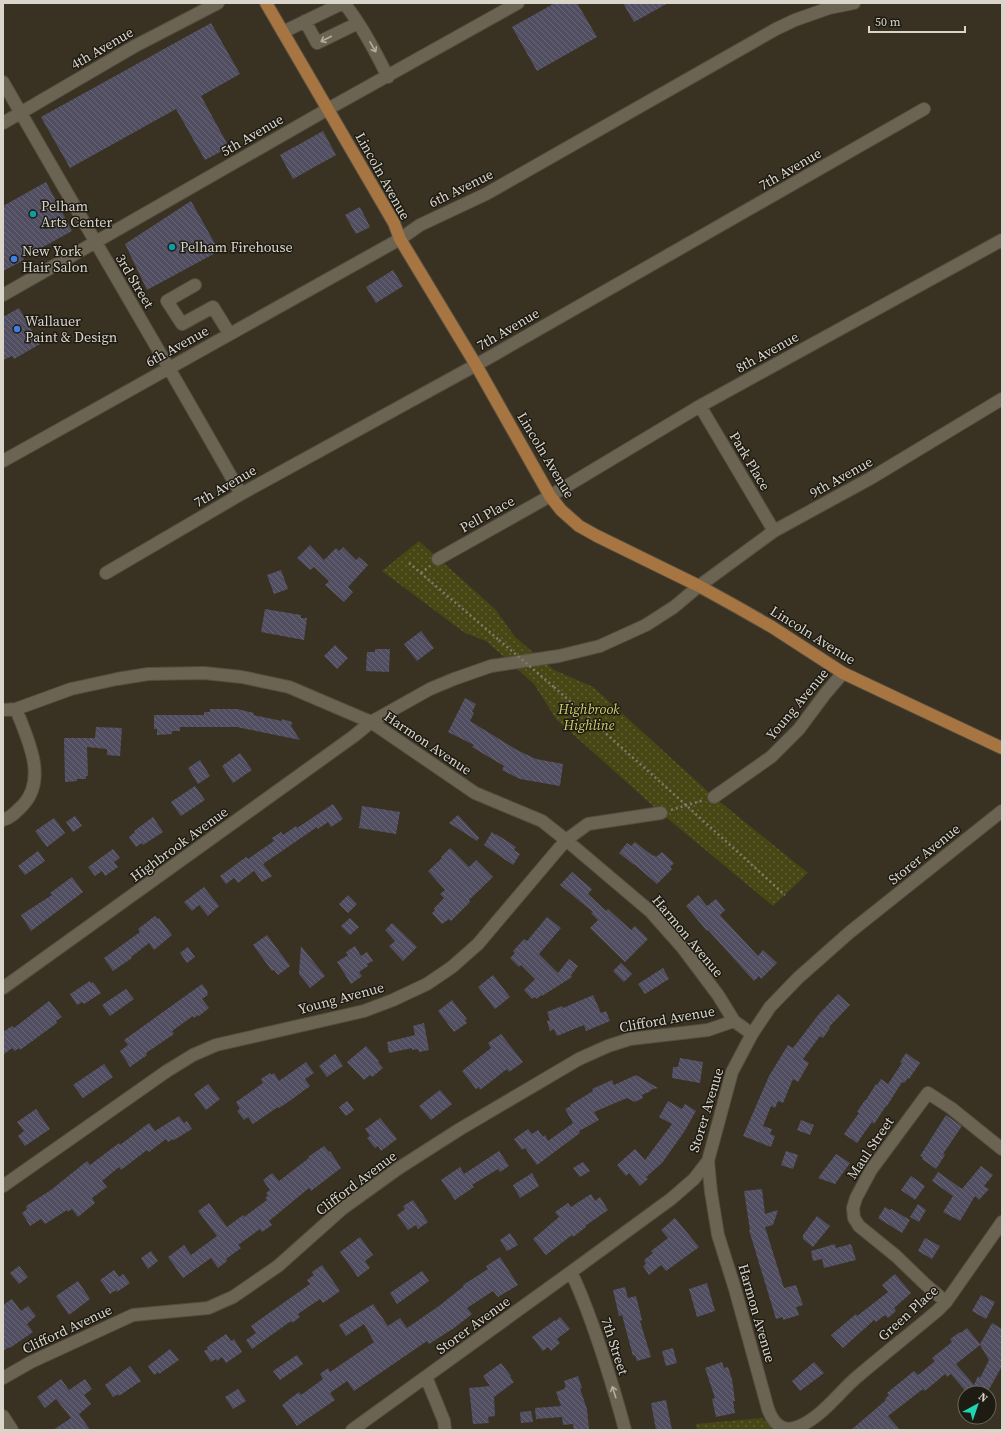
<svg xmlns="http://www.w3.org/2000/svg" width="1005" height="1433" font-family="'Source Serif 4',serif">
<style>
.park{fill:url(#park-dots)}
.building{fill:url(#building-back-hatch);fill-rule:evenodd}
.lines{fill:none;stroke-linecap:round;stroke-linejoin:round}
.minor-casing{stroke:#554e40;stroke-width:14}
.major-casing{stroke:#554e40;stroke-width:14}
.path{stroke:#807a6d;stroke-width:2.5;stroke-dasharray:2 3;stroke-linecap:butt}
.minor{stroke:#6c6452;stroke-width:12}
.major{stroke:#a67541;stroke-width:12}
.path-bridge{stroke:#807a6d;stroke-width:2.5;stroke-dasharray:2 3;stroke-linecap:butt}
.oneway{stroke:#b3ada1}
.culture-dot{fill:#0f9aa8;stroke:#1e1b13;stroke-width:1.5}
.shop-dot{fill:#3f7fe0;stroke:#1e1b13;stroke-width:1.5}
.labels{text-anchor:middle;stroke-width:3;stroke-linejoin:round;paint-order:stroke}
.street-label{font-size:14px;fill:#d9d5cb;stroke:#1e1b13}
.poi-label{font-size:14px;fill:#d9d5cb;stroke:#1e1b13;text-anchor:start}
.park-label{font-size:14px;font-style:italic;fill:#cdd16c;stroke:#1e1b13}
</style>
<defs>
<pattern id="park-dots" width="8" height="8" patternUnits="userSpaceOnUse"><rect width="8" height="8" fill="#464714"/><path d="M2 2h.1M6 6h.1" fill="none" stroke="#606135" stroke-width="1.8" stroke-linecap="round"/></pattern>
<pattern id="building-back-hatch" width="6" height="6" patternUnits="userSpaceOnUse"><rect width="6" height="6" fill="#504e60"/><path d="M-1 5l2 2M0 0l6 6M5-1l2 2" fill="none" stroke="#696775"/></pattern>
</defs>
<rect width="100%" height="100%" fill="#393222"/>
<path class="park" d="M419,541l77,69 19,27 39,33 39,17 121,110 94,76 -35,33 -112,-93 -105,-94 -22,-35 -48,-43 -21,-8 -83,-62z
M762,1418l12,12h-77l-1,-6z"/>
<path class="building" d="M555,3h22l20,34 -60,34 -25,-44z
M623,3h45l-34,19z
M211,23l29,51 -39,22 28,51 -24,13 -29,-51 -106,59 -29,-51z
M323,131l13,24 -43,24 -13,-24z
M46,182l26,49 -49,27 1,2 -21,11v-65z
M191,201l28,50 -72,39 -22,-46z
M360,207l10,20 -14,7 -11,-19z
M393,270l10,16 -27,17 -10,-16z
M19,308l21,36 -26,15 -2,-3 -9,4v-43z
M310,545l14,15 12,-12 3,3 4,-4 13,13 3,-3 9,8 -20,22 5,5 -9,10 -19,-17 4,-4 -15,-14 -4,3 -13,-12z
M281,570l7,19 -14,5 -7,-19z
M265,609l36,6v3h6l-3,22 -43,-8z
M421,631l13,17 -17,13 -13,-17z
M335,645l13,13 -11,11 -13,-13z
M375,649h15l-1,23 -23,-1 1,-19h8z
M465,698l11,6 -4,8 2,1 -4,8 47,29 19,9 27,5 -3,22 -40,-7 -18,-9 2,-4 -32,-19 2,-2 -26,-13z
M210,709h27l17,4 -1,2 29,6v-2l10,3 -1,4 9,14 -63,-13h-57v4h-8v3l-15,1v-6h-3v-14h50v-3h6z
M96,727l26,1 -2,28 -13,-1v-6l-20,-2 1,29h-2v3h-9v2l-12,1 -1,-44h31z
M240,753l12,17 -19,13 -11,-17z
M200,760l10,16 -12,8 -10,-16z
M195,786l10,14 -24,16 -10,-14z
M333,804l10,15 -12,8 -3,-5 -10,7 -1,-2 -54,37 9,12 -10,6 -8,-11 -16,12 -4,-5 -8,6 -6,-8 26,-19 2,2 26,-18 -2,-3 9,-6 2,3 13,-9 1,2z
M362,806l38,6 -4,22 -37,-6z
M458,815l21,23 -2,3 -28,-18z
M75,816l7,10 -9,6 -7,-10z
M153,817l10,15 -20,13 -1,-2 -6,4 -7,-10 6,-5 -1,-1z
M54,818l11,15 -18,14 -12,-16z
M492,832l3,3 1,-1 20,13 -2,3 6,4 -7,11 -29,-20z
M635,842l18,14 1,-1 2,2 6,-5 12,11 -4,4 2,2 -15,15 -23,-20v1l-15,-12 8,-10 4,3z
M450,848l19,19 7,-7 17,17 -24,23 1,2 -19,19 -2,-2 -7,5 -10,-11 3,-3 -1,-2 10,-10 -4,-4 5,-4 -17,-19 14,-13 -1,-1z
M113,849l7,9 -6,4 4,5 -13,9 -3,-5 -7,5 -7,-9z
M38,851l7,10 -20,14 -7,-9z
M572,872l20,17 -4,5 18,17 2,-2 23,21 4,-4 13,13 -23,23 -35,-34 8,-8 -7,-7 2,-1 -33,-27z
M72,877l11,15 -52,39 -10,-16 31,-20 -2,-2z
M204,887l15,19 -11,10 -9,-11 -7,6 -8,-9z
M348,895l9,9 -9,9 -9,-9z
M698,895l9,11 9,-7 9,11 -5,5 38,41 5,-6 14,13 -16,16 -2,-3 -5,5 -46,-51 -1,1 -21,-25z
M155,916l2,3 2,-1 13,17 -18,15 -5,-7 -18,14 1,1 -19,13 -9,-13 36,-26 -2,-3z
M547,917l14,11 -22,26 19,19 11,-14 9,7 -7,9 1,2 -30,19 -1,-1 -4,4 -2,-2 -3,2 -8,-9 11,-11 -14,-14 -2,2 -9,-9 5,-5 -2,-2 11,-12 3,2z
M350,918l9,9 -9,8 -9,-9z
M392,923l25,24 -14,14 -14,-15 6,-5 -10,-11z
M267,935l23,31 -12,9 -4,-5 -2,1 -19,-26z
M301,946l24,30 -15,12 -11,-14z
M355,946l6,10 6,-4 6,9 -6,3 1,2 -9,6 3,4 -11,8 -14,-22 11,-7 -2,-3z
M188,947l7,10 -8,6 -7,-10z
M621,963l11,11 -8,8 -11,-11z
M663,968l6,11 -24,15 -7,-10z
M493,975l17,22 -15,12 -17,-22z
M90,981l1,2 2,-1 8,11 -17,11 -2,-2 -5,3 -7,-11z
M202,984l6,8 -1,1 1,2 -6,4 7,9 -10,8 -1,-1 -4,3 -1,-2 -21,15 2,3 -28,19 1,2 -17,12 -10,-16 8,-6 -4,-5z
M126,989l8,10 -24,17 -8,-11z
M838,994l12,11 -21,22 1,1 -7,10 -3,-2 -17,23 6,4 -11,19 -5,-3 -10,24 -5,-2 -3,7 -4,-2 -8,20 9,3 -2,5 5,2 -4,11 -28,-11 26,-60 19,-31 5,3 26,-34z
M593,995l8,18 5,-2 4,10 -24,10 -2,-6 -27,11 -3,-7 -4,2 -3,-10 3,-1 -3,-8 15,-6 1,2z
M452,1000l15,19 -2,1 2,3 -13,9 -16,-21z
M49,1001l13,16 -6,4 1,2 -37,27 -1,-2 -4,3 -3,-3 -9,7v-23l9,-6 2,2z
M424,1023l5,27 -10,2 -1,-3 -6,1v-2l-23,5 -2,-11 28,-7 -2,-9z
M501,1034l22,28 -14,10 -2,-3 -27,21 -1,-3 -3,2 -14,-18 29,-23 -3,-5z
M366,1046l13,15 -1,1 5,6 -11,9 -2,-2 -6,5 -17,-18z
M906,1053l14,10 -11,16 -1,-1 -4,5 -2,-1 -15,24h-1l-12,18 -2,-2 -15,21 -13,-9 15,-21 -2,-1 8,-12h1l10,-16 1,1 4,-6 7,5 14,-21 -2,-1z
M335,1054l8,12 -16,11 -8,-11z
M680,1058l23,4 -3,21 -28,-5 1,-11h5z
M306,1062l8,11 -9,6 5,7 -19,14 -12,8 -1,-1 -25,17 -5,-7 -4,3 -7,-9 3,-2 -4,-7 27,-19 -2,-4 9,-6 1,2 3,-2 5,8z
M104,1064l9,13 -30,21 -10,-13z
M636,1075l22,13 -8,2 1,1 -9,4 1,3 -8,4 -8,-4 -33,14 5,8 -20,11 1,2 -43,32 -12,-17 -3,2 -8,-11 14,-10 4,5 6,-4 5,7 2,-2 3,6 25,-18 -8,-14 6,-3 -1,-1 23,-14 -1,-2 20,-9 2,5z
M208,1084l12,15 -14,11 -12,-16z
M440,1090l12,14 -21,16 -12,-14z
M347,1101l7,9 -8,6 -7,-9z
M668,1101l14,8 3,-5 11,7 -12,21 -22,31 -16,14 2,2 -8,7 -11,-13 -3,3 -9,-11 18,-16 10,11 27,-36 -13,-7z
M36,1109l14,20 -25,17 -7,-10 6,-5 -7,-9z
M946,1115l16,11 -19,28 2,1 -9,14 -14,-10 1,-2 -3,-1z
M179,1116l5,7 3,-2 5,8 -18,11 -1,-1 -5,3 -2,-3 -17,13 -2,-2 -26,20 -2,-3 -17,14 5,6 -15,11 3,5 -17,14 -6,-8 -4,3 -1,-2 -22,14 -4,-5 -11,7 -8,-13 5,-4 -1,-3 25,-16 36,-29 3,4 29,-22 1,2 29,-22 6,8z
M380,1118l17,21 -16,12 -3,-5 -3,2 -8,-10 3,-2 -5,-7z
M801,1120l13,5 -4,10 -13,-5z
M324,1146l5,6 1,-1 11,17 -30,23 -2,-3 -40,33 3,4 -10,7 -2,-3 -22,16 3,3 -15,11 1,2 -9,7 -7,-10 -28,20 -15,-21 16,-12 7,10 26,-19 -19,-25 11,-8 18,24 16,-12 1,2 23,-17 -2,-2 3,-2 -2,-3 4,-3 -7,-10 9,-7 7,8 30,-23 -1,-1z
M499,1151l10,15 -9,6 -2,-3 -26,16 2,2 -19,13 -14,-20 19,-13 4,7z
M786,1151l12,4 -5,14 -12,-4z
M836,1154l14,9 -15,21 -17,-6z
M583,1162l7,9 -10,6 -7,-9z
M981,1166l12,9 -9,11 5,3 -10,11 -4,-4 -15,25 -17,-9 10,-16 -21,-15 6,-9 24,17z
M532,1173l7,13 -19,12 -7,-13z
M911,1176l14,10 -10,14 -14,-10z
M762,1189l3,25 13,-4 -5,15 -8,2 19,61 12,-3 7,20 -7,2 3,8 -16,5v-3l-7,2 -27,-89h1l-6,-39z
M591,1194l4,7 5,-4 8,13 -23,16 1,1 -13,10 -1,-2 -26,20 -13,-16 26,-22 -4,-5 13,-9 3,4z
M413,1200l15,22 -10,7 -2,-4 -8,5 -11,-15 8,-6 -2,-3z
M918,1204l8,6 -7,12 -9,-5z
M885,1207l5,3 1,-1 19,11 -8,13 -24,-15z
M817,1216l13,10 -17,21 -10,-8v-4z
M675,1218l24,29 -33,24 -5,-6 -12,10 -6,-9 3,-2 -2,-4 9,-7 -2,-2 17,-13 -7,-8z
M510,1233l8,12 -11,6 -7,-11z
M360,1237l13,18 -8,6 5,7 -12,9 -18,-25z
M925,1238l15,8 -8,13 -14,-8z
M835,1244l1,4 15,-4 5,16 -32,8 -2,-9 -9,2 -2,-10z
M151,1251l7,10 -10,8 -7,-11z
M500,1257l18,28 -20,12 -5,-6 -26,17 5,6 -18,14 -25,16 -2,-3 -73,50 -7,-10 -17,12 5,7 -38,26 -15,-21 17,-13 2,3 22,-16 -3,-5 8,-6 2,4 44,-30 -10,-18 -18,12 -7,-11 34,-21 15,22 12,-8 7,10 32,-22 25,-20 -1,-1 25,-16 -2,-3z
M322,1265l18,26 -17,12 -3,-4 -22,15 2,3 -8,6 -1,-2 -39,28 -6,-9 10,-7 -5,-7 59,-42 -3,-4 7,-5 -2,-3z
M19,1266l9,11 -9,7 -9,-11z
M114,1270l5,7 4,-3 7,9 -13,9 -1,-2 -6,4 -10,-14z
M422,1271l7,10 -32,23 -7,-11z
M895,1274l16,19 -17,15 2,3 -8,7 -3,-3 -9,7 -2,-2 -31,28 -12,-13 25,-21 1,2 31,-24 -6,-7z
M78,1281l12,18 -21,16 -13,-19z
M707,1283l8,28 -18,6 -8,-28z
M625,1287l3,11 8,-2 6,24 -2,1 11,36 -14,4 -2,-6 -2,1 -11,-41 -3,1 -6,-26z
M981,1295l14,7 -9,17 -14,-8z
M12,1299l9,12 7,-5 8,10 -9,8 6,8 -23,16 -1,-1 -6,4v-46z
M560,1317l10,12 -13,10 3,4 -9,8 -3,-4 -5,4 -11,-14 23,-17 1,1z
M992,1323l10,6v37l-15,27h-20l-16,-19 -4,3 -2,-3 -20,17 -2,-2 -35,27 12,14h-49l35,-30 -1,-1 4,-4 -2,-2 27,-22 4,4 17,-14 -3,-3 20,-16 -2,-3 10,-7 1,1 6,-5 13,16zM980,1345l9,15 -9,18 -2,-2 -4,9 -18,-21z
M226,1334l5,7 3,-2 8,13 -16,11 -4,-6 -5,4 -1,-2 -5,3 -7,-11 4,-2 -1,-2z
M673,1348l4,15 -11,3 -4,-15z
M170,1349l9,11 -20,14 -1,-2 -4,3 -6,-9z
M297,1355l6,9 -23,16 -7,-9z
M722,1362l2,6 4,-1 4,12 3,22h-2l2,12 -19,4 -4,-18 3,-1 -10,-30z
M814,1362l10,11 -24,18 -8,-10z
M501,1363l10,13 -1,1 4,5 -20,15 1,19 -7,1 1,6 -16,1 -4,-36 21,-2 -7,-10z
M130,1366l11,15 -22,15 -1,-2 -5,3 -8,-12z
M578,1376l4,12 -2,1 7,20 2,21h-15l-1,-6 -10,1 -1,-8 -26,2 -1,-11 26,-2 -5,-14 8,-3v-1l2,-1 -2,-6z
M61,1379l8,11 16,-11 7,10 -8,6 7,9 -12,10 11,16h-37l18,-12 -15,-19 -11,9 -8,-11z
M238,1389l8,12 -13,8 -8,-12z
M666,1400l6,30h-16l-5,-27z
M531,1411l2,11 -12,1 -1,-11z"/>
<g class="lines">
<defs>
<path id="minor" d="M344,3c18,23 31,48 44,74
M305,21l12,22 41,-20
M283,32l60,-29
M3,82c79,138 160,274 238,412
M3,123l132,-77 83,-43
M195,285l-28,16 15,23 31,-17 16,26
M3,295l325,-186 190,-106
M700,406l74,125
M3,461l397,-222 20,-14 66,-31 290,-165 19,-9 34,-12 25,-5
M438,559l112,-63 150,-90 302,-166
M106,573l135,-79 235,-129 448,-256
M3,710l13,-1 55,-20 46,-10 31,-5 56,-1 38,4 47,10 82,35 104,71 67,28 24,19 85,72 31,35 36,48 16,26 18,13
M714,797l57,-40 28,-28 26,-35 18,-21
M3,820c8,-2 14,-9 20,-15 25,-27 4,-67 -7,-96
M3,988l351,-252 17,-14 59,-33 24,-10 37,-13 68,-10 41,-10 46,-21 28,-18 25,-21 75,-55 97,-53 131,-79
M708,1161l3,31 7,43 17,54 33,120c4,11 12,23 26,19 24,-6 45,-36 63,-51 27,-23 54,-44 80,-66l9,-9 56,-80
M3,1186l164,-115 26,-16 23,-10 148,-34 29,-11 34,-16 25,-17 26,-23 88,-104 22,-16 73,-11
M571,1272c14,29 24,59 34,90 7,22 14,45 20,68
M946,1302l-21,-18 -29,-28 -37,-30 -5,-8 -1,-10 3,-10 15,-28 57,-77 23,15 51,41
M426,1377l18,44 1,9
M3,1378l28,-16 102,-47 75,-7 25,-11 45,-31 64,-57 57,-41 61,-39 119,-70 29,-13 22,-7 78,-9 26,-9
M3,1416l9,14
M352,1430l219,-158 100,-73 23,-20 14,-18 24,-89 20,-38 18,-27 28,-29 52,-46 152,-121"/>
<path id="major" d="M266,3l128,220 6,16 76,126 74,131 11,14 18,16 18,10 102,50 38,21 35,20 71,46 159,75"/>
</defs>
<use href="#minor" class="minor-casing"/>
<use href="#major" class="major-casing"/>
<path class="path" d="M409,563l90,77
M421,573l9,-7
M554,687l133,119 98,89
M671,810l33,-10"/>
<use href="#minor" class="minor"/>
<use href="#major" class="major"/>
<path class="path-bridge" d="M499,640l55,47"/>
</g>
<defs><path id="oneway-shaft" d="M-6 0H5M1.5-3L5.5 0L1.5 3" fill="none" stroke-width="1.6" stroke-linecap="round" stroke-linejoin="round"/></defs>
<g class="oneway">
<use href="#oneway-shaft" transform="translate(326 39) rotate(153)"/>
<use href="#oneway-shaft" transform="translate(373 47) rotate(60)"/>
<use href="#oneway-shaft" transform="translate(614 1392) rotate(-108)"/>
</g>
<g class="culture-dot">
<circle cx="33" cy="214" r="4"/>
<circle cx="172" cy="247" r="4"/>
</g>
<g class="shop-dot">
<circle cx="14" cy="259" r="4"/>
<circle cx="17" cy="329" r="4"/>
</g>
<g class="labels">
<g class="street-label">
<text transform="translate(102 48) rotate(-30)" y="5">4th Avenue</text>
<text transform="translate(252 135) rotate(-30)" y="5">5th Avenue</text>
<text transform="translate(790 169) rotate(-30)" y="5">7th Avenue</text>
<text transform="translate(383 176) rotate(61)" y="5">Lincoln Avenue</text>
<text transform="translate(461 188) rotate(-26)" y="5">6th Avenue</text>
<text transform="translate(135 281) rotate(59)" y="5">3rd Street</text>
<text transform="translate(508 329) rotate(-30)" y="5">7th Avenue</text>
<text transform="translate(177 346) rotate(-29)" y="5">6th Avenue</text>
<text transform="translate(767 352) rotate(-29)" y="5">8th Avenue</text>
<text transform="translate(546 455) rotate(59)" y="5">Lincoln Avenue</text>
<text transform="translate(750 461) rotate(59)" y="5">Park Place</text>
<text transform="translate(841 477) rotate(-29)" y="5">9th Avenue</text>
<text transform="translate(225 486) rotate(-30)" y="5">7th Avenue</text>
<text transform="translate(487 514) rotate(-29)" y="5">Pell Place</text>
<text transform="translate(813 635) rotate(32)" y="5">Lincoln Avenue</text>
<text transform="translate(797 704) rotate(-50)" y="5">Young Avenue</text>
<text transform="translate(428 743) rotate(34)" y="5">Harmon Avenue</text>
<text transform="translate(179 844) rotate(-36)" y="5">Highbrook Avenue</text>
<text transform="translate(924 854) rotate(-39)" y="5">Storer Avenue</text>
<text transform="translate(688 936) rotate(50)" y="5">Harmon Avenue</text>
<text transform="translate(341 998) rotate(-15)" y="5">Young Avenue</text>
<text transform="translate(667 1019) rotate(-10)" y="5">Clifford Avenue</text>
<text transform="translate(706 1110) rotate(-73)" y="5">Storer Avenue</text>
<text transform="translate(870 1148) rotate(-56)" y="5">Maul Street</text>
<text transform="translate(356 1183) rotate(-37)" y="5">Clifford Avenue</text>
<text transform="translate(757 1313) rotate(74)" y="5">Harmon Avenue</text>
<text transform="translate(908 1313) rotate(-42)" y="5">Green Place</text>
<text transform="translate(473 1325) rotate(-36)" y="5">Storer Avenue</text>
<text transform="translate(67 1329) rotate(-25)" y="5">Clifford Avenue</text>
<text transform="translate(615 1346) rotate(72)" y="5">7th Street</text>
</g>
<g class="poi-label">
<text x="41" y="211">Pelham<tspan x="41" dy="16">Arts Center</tspan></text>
<text x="180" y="252">Pelham Firehouse</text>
<text x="22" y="256">New York<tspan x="22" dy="16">Hair Salon</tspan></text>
<text x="25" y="326">Wallauer<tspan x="25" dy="16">Paint &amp; Design</tspan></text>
</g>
<g class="park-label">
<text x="589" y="714">Highbrook<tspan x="589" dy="16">Highline</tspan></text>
</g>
</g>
<rect width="1005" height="1433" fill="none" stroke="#d9d5cb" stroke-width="8"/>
<g transform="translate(977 1405) rotate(40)"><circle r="19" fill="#1e1b13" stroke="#69655d"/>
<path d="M0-3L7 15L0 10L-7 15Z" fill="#1fd5b0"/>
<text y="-6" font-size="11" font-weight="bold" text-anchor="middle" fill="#d9d5cb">N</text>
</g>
<path d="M869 26v6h96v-6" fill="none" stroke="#d9d5cb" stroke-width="2"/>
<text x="875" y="26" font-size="12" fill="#d9d5cb" stroke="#1e1b13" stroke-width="3" paint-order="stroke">50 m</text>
</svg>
